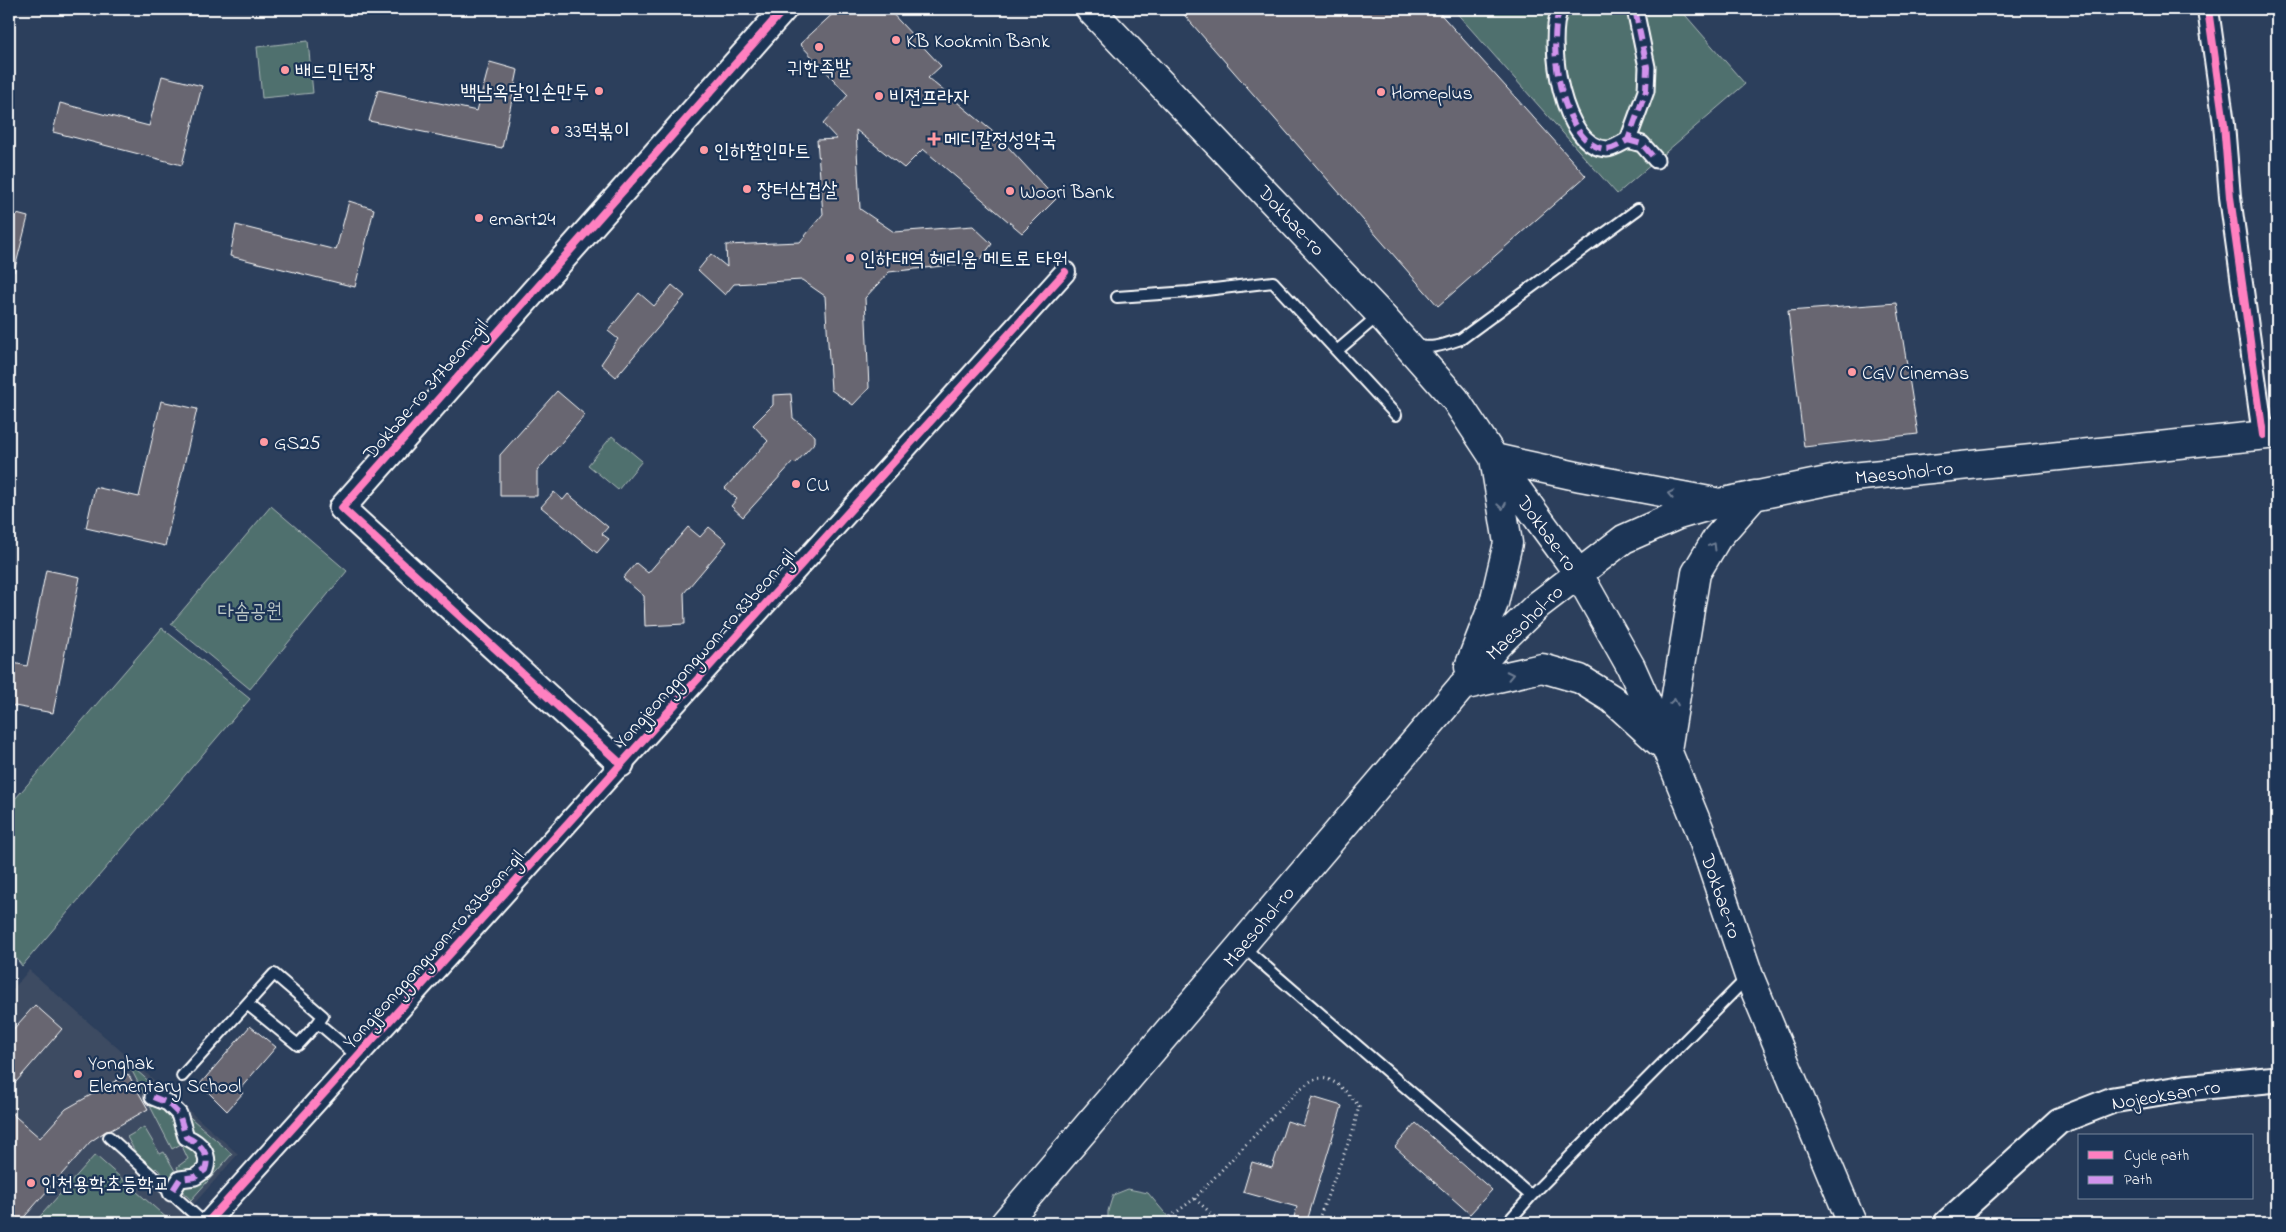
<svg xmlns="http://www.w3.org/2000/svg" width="2286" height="1232" font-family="'Indie Flower','Poor Story',sans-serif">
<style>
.built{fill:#3e4b62}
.green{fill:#506f6e;stroke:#a8b7b6}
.building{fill:#676671;stroke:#fff}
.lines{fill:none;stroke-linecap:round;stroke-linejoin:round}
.service-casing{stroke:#fff;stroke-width:14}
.pedestrian-casing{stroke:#fff;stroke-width:19}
.minor-casing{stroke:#fff;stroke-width:24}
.tertiary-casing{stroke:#fff;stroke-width:29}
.secondary-casing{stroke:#fff;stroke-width:31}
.path{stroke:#fff;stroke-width:3;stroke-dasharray:1 4;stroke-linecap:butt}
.service{stroke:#1d3557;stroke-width:10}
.pedestrian{stroke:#1d3557;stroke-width:15}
.minor{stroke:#1d3557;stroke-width:20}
.tertiary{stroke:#1d3557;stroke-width:25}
.secondary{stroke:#1d3557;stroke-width:28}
.quiet{stroke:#d193ec;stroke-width:6;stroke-dasharray:12 6;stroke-linecap:butt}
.cycleway-casing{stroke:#1d3557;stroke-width:11}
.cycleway{stroke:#ff80c0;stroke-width:8}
.oneway{stroke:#6c7c92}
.poi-dot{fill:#ff9aa2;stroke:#1d3557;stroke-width:2}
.labels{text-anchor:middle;stroke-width:4.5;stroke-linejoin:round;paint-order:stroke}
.poi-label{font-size:20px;fill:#fff;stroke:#1d3557;text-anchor:start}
.street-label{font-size:20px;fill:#fff;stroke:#1d3557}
.park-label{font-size:20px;fill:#b9c5c5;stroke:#1d3557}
</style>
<rect width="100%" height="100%" fill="#2c3f5c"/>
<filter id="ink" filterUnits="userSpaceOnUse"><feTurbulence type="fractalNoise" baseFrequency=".02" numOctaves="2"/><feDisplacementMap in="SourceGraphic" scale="10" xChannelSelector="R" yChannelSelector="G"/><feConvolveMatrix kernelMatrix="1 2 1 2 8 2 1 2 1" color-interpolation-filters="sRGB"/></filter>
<g filter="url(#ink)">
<path class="built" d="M29,970l209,184 -61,69h-168v-229z"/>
<path class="green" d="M1453,9h227l65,75 -128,110z
M308,41l5,52 -51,5 -5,-51z
M612,436l30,25 -24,29 -30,-25z
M271,506l76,65 -97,118 -79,-65z
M162,628l88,71 -228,267 -13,-17v-143z
M128,1063l104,91 -41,46 -14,-13 4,-5 11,-1 13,-7c11,-23 -3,-25 -15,-38 -5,-5 -6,-13 -8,-19 -3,-13 -19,-18 -30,-22l-1,3 19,10 6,6 8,25c12,5 29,18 17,32l-20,6 -4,-10 11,-8 -7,-15 -9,5z
M144,1127l16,27 4,-2 15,26 -6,6 -17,-16 -3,3 -15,-14 -11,-20z
M95,1155l74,65 -3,3h-132z
M1128,1189l20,4 21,25 -7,5h-54v-12l5,-16z"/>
<path class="building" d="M838,9h50l53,57 -13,12 70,58 58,63 -34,34 -99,-84 -19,19 -48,-38 4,79 34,23 79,-6 19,18 -14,18 -89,10 -24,26 4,90 -16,17 -22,-15 -6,-94 -23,-16 -68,4 -9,11 -27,-25 13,-16 16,13 -1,-22 74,-3 23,-28 -6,-74 20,-1 -14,-15 25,-29 -48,-51z
M1179,9h257l150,167 -148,130z
M490,62l28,8 -16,78 -133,-27 9,-31 99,21z
M162,76l40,10 -20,79 -129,-33 7,-29 89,23z
M349,201l25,8 -19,78 -125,-31 6,-31 100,25z
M9,212l19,5 -14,55 -5,-1z
M672,285l13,11 -69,81 -15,-13 17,-25 -10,-8 31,-38 15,13z
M1897,303l21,131 -114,13 -16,-136z
M557,391l28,24 -48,56v25h-37v-41z
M791,394l2,24 22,18v6l-20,22 -2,-2 -50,55 -12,-11 6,-7 -12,-11 43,-47 -15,-16 20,-20v-10z
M161,401l36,8 -32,137 -79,-18 9,-41 44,10z
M554,492l9,8 5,-6 40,33 -6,7 7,5 -12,14 -56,-46z
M688,527l12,10 9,-10 18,15 -43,51 1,31 -40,2 -1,-30 -21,-18 13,-15 12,10z
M46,570l34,7 -27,136 -44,-8v-43l18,4z
M35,1005l27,24 -53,61v-56z
M250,1026l26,21 -37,43 4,3 -16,18 -27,-27z
M128,1074l20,35 -37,21 -5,1 -16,11 -71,81h-10v-112l31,27 26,-29z
M1312,1097l30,9 -35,115 -13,-4 3,-10 -54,-15 9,-30 20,6 15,-47 16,5z
M1416,1123l76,67 -22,24 -75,-67z"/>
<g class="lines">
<defs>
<path id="service" d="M1117,297l72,-5 84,-10 123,133
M1415,345c16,5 31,-1 46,-6l177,-130
M1338,350l41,-35
M1242,946l289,250
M247,1004l51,41 20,-22
M182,1076l92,-102 49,42 -5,7 40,34
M109,1137l95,86
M1507,1223l24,-27 216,-218"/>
<path id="pedestrian" d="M1560,9c-14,32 2,139 47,140 6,0 15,-6 21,-9l18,-49 1,-24 -12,-58
M1628,140l14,4 14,16
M153,1097l15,6 11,11 7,23c14,6 25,17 19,33l-10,7 -15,2 -9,14"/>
<path id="minor" d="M2208,9l16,115 6,73 33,238
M207,1223l858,-951"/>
<path id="tertiary" d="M621,764l-279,-256 442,-499
M1947,1223l112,-102 54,-21 72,-12 92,-9"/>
<path id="secondary" d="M1090,9l290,305 75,85 39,59 84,115 53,94 25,56 43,105 50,148 103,247
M1469,667l25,-64 14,-60 -14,-85 87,19 134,25
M1462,686l80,-18 38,11 32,20 47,43
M1667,750l29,-177 21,-35 38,-43
M1005,1223l493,-579 40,-39 86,-66 54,-24 41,-12 123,-25 435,-44"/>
</defs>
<use href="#service" class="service-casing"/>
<use href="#pedestrian" class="pedestrian-casing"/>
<use href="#minor" class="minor-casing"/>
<use href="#tertiary" class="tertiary-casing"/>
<use href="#secondary" class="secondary-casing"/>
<path class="path" d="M1195,1199l27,24
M1162,1223l32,-24 102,-107c5,-3 11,-9 17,-12 19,-8 35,14 46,26l-6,25 -36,92"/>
<use href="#service" class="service"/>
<use href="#pedestrian" class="pedestrian"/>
<use href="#minor" class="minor"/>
<use href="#tertiary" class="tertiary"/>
<use href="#secondary" class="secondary"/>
<path class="quiet" d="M1560,9c-14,32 2,139 47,140 6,0 15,-6 21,-9l18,-49 1,-24 -12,-58
M1628,140l14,4 14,16
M153,1097l15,6 11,11 7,23c14,6 25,17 19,33l-10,7 -15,2 -9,14"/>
<defs>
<path id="cycleway" d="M2208,9l16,115 6,73 33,238
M621,764l-279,-256 442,-499
M207,1223l858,-951"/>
</defs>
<use href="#cycleway" class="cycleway-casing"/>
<use href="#cycleway" class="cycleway"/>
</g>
<defs><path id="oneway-chevron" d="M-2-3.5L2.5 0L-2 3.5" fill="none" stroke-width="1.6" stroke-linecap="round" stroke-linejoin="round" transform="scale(1.25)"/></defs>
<g class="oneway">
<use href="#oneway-chevron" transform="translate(1671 494) rotate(-169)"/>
<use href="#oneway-chevron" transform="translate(1502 506) rotate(80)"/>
<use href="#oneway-chevron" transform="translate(1713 546) rotate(-59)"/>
<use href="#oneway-chevron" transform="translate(1510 675) rotate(-12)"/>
<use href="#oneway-chevron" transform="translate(1674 702) rotate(-81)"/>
</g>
</g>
<g class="poi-dot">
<circle cx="896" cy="40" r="5"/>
<circle cx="819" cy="47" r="5"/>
<circle cx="285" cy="70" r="5"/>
<circle cx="599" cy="91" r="5"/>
<circle cx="1381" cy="92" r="5"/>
<circle cx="879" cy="96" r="5"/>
<circle cx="555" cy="130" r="5"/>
<path d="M931.5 131.5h5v5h5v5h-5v5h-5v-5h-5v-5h5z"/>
<circle cx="704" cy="150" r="5"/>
<circle cx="747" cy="189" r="5"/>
<circle cx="1010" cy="191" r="5"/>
<circle cx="479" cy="218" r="5"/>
<circle cx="850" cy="258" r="5"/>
<circle cx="1852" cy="372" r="5"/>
<circle cx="264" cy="442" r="5"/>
<circle cx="796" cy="484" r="5"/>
<circle cx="78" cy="1074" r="5"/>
<circle cx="31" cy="1183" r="5"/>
</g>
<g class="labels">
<g class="poi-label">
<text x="906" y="47">KB Kookmin Bank</text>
<text x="819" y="74" text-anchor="middle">귀한족발</text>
<text x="295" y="77">배드민턴장</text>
<text x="589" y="98" text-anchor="end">백남옥달인손만두</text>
<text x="1391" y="99">Homeplus</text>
<text x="889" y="103">비젼프라자</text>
<text x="565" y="137">33떡볶이</text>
<text x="944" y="146">메디칼정성약국</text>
<text x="714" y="157">인하할인마트</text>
<text x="757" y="196">장터삼겹살</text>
<text x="1020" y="198">Woori Bank</text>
<text x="489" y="225">emart24</text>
<text x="860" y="265">인하대역 헤리움 메트로 타워</text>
<text x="1862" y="379">CGV Cinemas</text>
<text x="274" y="449">GS25</text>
<text x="806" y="491">CU</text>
<text x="88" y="1069">Yonghak<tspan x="88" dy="23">Elementary School</tspan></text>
<text x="41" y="1190">인천용학초등학교</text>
</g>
<g class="street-label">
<text transform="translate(1292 220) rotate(47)" y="7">Dokbae-ro</text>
<text transform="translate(425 389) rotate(-49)" y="7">Dokbae-ro 317beon-gil</text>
<text transform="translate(1904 472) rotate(-6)" y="7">Maesohol-ro</text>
<text transform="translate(1548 533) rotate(54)" y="7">Dokbae-ro</text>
<text transform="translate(1524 622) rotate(-44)" y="7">Maesohol-ro</text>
<text transform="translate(704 648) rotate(-48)" y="7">Yongjeonggongwon-ro 83beon-gil</text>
<text transform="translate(1722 896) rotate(71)" y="7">Dokbae-ro</text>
<text transform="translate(1258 926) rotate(-50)" y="7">Maesohol-ro</text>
<text transform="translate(433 949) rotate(-48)" y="7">Yongjeonggongwon-ro 83beon-gil</text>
<text transform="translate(2166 1094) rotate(-9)" y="7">Nojeoksan-ro</text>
</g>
<g class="park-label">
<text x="250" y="617">다솜공원</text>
</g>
</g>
<rect width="2286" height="1232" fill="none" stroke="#1d3557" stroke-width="30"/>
<rect x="15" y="15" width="2256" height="1202" fill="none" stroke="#fff" stroke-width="2" filter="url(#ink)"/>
<rect x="2078" y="1134" width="175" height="65" fill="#1d3557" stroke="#77869a"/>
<rect x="2088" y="1151" width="25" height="8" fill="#ff80c0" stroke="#77869a"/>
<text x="2124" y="1160" font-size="15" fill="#ffffff">Cycle path</text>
<rect x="2088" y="1176" width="25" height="8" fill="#d193ec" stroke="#77869a"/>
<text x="2124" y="1184" font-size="15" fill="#ffffff">Path</text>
</svg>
